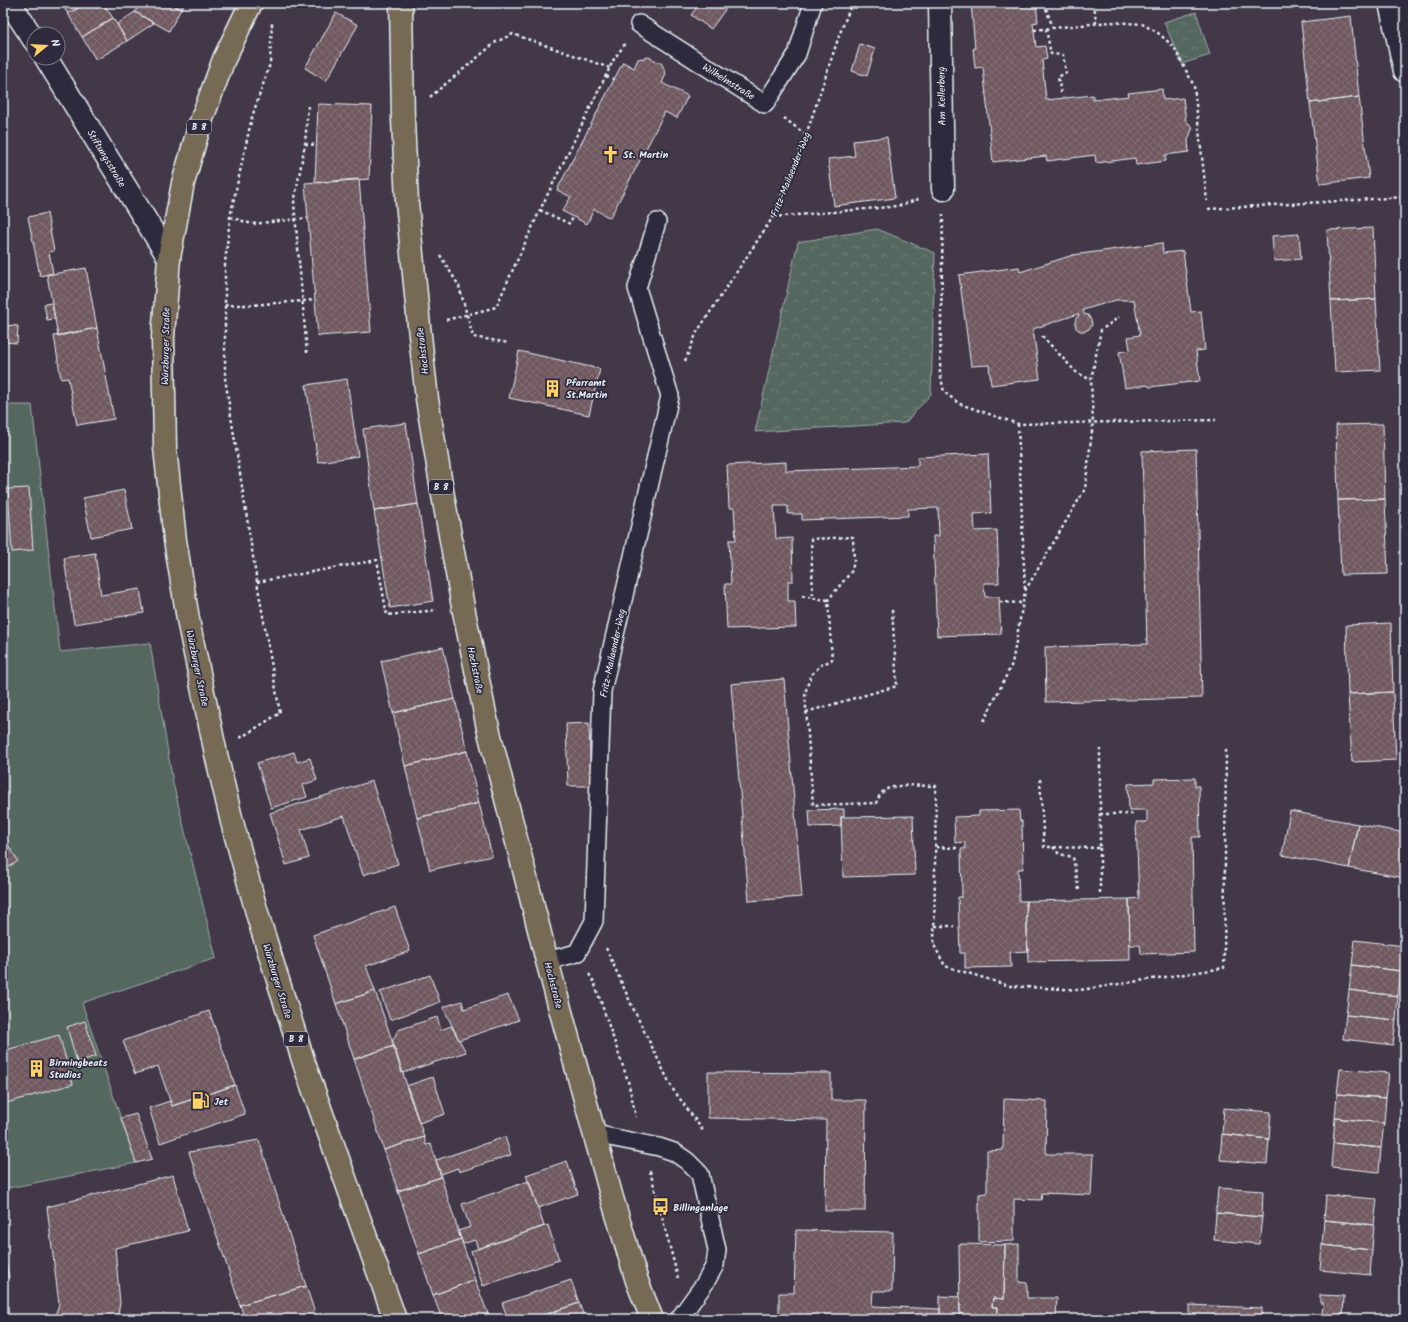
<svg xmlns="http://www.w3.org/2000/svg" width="1408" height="1322" font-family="Kalam,sans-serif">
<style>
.green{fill:#546861;stroke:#9eacac}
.forest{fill:url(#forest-crowns);stroke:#9eacac}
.building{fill:url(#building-cross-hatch);stroke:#e8f1f8}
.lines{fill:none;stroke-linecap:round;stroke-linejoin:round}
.service-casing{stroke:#e8f1f8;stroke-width:20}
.minor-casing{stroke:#e8f1f8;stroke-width:25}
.primary-casing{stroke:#e8f1f8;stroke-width:25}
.path{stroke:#e8f1f8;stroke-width:2.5;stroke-dasharray:3 3;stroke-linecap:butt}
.service{stroke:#2f2a3d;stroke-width:17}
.minor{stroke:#2f2a3d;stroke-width:22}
.primary{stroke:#766a54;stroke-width:22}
.labels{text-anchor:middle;stroke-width:3.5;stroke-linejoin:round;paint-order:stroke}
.shield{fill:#2f2a3d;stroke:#b0b5c0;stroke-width:1}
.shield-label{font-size:9px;font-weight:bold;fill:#e8f1f8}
.street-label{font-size:10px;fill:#e8f1f8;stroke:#2f2a3d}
.poi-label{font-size:10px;font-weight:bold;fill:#e8f1f8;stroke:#2f2a3d;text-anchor:start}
</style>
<defs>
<pattern id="forest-crowns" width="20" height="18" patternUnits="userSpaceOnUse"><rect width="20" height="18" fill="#546861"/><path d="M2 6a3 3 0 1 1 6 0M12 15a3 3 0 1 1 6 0" fill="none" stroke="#6d7e78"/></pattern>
<pattern id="building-cross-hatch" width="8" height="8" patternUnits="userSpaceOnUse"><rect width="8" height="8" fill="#6f585f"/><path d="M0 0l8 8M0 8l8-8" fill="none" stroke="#847077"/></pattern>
</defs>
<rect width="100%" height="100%" fill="#423847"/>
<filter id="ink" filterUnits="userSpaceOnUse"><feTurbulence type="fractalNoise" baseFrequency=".025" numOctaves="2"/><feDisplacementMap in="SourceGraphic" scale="8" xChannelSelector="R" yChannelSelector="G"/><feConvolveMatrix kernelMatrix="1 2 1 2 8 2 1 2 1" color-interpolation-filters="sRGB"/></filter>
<g filter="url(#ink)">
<path class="green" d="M3,405h29l28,247 90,-9 23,140 43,175 -134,45 54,160 -133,26z"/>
<path class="forest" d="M1196,12l14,43 -28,9 -18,-42z
M877,229l58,24 -4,141 -26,29 -150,9 43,-190z"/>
<path class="building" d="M61,3h25l-18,11z
M86,3h17l10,15 -31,19 -14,-23z
M140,3h30l11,6 -12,22 -34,-19z
M170,3h15l-4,6z
M700,3h30l-19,26 -20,-14z
M971,3h65l2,19 -5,1 3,24 9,-1 2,13 -5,1 4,40 47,-5v5l36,-4 -1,-3 34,-4 1,11 20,-2 3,23 7,6 -5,13 1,12 -24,3 1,6 -30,4 -1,-7 -39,5 -1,-8 -48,6 -1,-5 -53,6 -10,-95 -8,1 -2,-19h2z
M135,12l19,11 -27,18 -10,-17z
M336,13l22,12 -32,56 -21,-13z
M1351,16l8,81 -49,6 -9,-81z
M113,18l14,23 -31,19 -14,-23z
M860,44l15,5 -8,27 -15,-5z
M649,57l13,7 4,10 -4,9 26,13 -11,22 -12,-6 -55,106 -16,-9 -7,15 -25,-13 9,-14 -14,-7 66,-128 11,6 4,-9z
M1359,97l10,81 -49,6 -10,-81z
M318,104l54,2 -3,73 -54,4z
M887,137l8,61 -61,8 -6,-47 27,-3 -2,-15z
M359,179l12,153 -53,4 -13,-153z
M47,213l7,38 -5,1 4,21 -13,3 -12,-59z
M1373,228l3,71 -45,2 -4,-71z
M1299,234l2,25 -27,2 -2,-25z
M1162,243l1,10 20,-2 8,61 10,-1 4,39 -9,1 4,30 -51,6 -1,-2 -23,3 -6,-36 11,-2 -2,-13 12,-2 -6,-35h-18l-33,10 1,4 4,1 3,5 1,5 -3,4 -4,2h-5l-4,-3 -1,-5 1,-5 3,-2 -1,-2 -45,15 7,50 -49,6 -2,-20 -18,1 -12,-91 60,-8 1,5 53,-17z
M86,268l11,60 -39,8 -11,-61z
M1376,299l4,71 -45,2 -4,-71z
M52,303l3,16 -8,1 -3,-16z
M3,325l15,1 -1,17 -14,-1z
M97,328l17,91 -37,6 -9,-47 -7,1 -7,-43z
M519,351l81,18 -11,46 -80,-17z
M347,379l11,77 -40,6 -12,-77z
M406,423l12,81 -44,7 -11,-82z
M1383,424l2,75 -47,1 -2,-75z
M1196,449l6,249 -156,4 -1,-55 102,-3 -5,-193z
M988,454l3,59 -17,1 1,17 22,-1 2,53h-15l1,14h14l2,37 -64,2 -4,-100h6l-1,-28 -30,1v7l-106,4v-6h-14v-8h-14l2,33 16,-1 1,43h-5v20h7l1,26 -69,2 -2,-45h6l-2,-44h7l-2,-32h-5l-2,-43 59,-3v9l132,-5v-9z
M29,488l4,62 -21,2 -4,-63z
M124,490l8,39 -41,8 -8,-39z
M1385,499l3,75 -47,1 -3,-75z
M418,504l15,97 -43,7 -16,-97z
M95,553l6,42 39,-6 4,24 -70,11 -10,-66z
M1391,623l2,69 -45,2 -2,-69z
M443,647l12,52 -62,14 -12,-52z
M784,679l18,218 -53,4 -18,-217z
M1393,692l3,68 -44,2 -4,-68z
M455,699l12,52 -62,15 -12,-53z
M589,723l2,63h-23l-2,-62z
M467,751l12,52 -62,15 -12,-52z
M294,752l3,10 13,-4 7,22 -14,5 4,12 -36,11 -14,-45z
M1195,778v8h4l1,51h-8l2,115 -53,2 -1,-9h-10l-1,-46 10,-1 -3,-76h11v-12h-18l-1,-26 26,-1v-4z
M372,781l26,83 -35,11 -19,-59 -43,14 8,28 -23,7 -16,-52z
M479,803l13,53 -62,14 -13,-52z
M844,809v8h-3v9l-31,1 -1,-17z
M1019,810l1,11h2l1,48h-5l1,32h7l2,50 -18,1 1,15 -46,1v-15h-5l-2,-56h4l-1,-48h4v-7l-10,1 -1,-26 25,-1v-5z
M1290,811l68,13 -9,44 -67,-13z
M913,816l2,59 -72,2 -2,-60z
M1358,824l47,9v45l-56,-10z
M3,837l15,24 -15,10z
M1129,899l1,61 -102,2 -2,-61z
M395,907l15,44 -44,15 9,25 -39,13 -23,-69z
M1355,940l49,6 -3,25 -49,-6z
M1352,965l49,6 -3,25 -49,-6z
M430,975l10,27 -50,18 -10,-28z
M1349,990l49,6 -2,24 -50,-5z
M375,991l19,55 -40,13 -18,-55z
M508,995l11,25 -60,20 -16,-33 19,-6 2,8z
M209,1011l26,74 -63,21 -14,-40 -23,8 -12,-33z
M1346,1015l50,5 -3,25 -50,-6z
M437,1017l4,13 10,-4 15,26 -64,21 -10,-31 6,-12z
M85,1021l11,35 -19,6 -10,-35z
M59,1035l14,49 -70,20v-53z
M394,1046l30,91 -40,13 -30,-91z
M1340,1069l49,4 -3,25 -49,-4z
M708,1072l123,1v27h35l-1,111h-40l1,-91 -118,-2z
M433,1077l12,37 -26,9 -13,-37z
M235,1085l10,29 -85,29 -11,-35 21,-7 2,5z
M1337,1094l49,4 -2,25 -49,-5z
M1004,1099l43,2 -1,53h47l-2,41 -49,-2 -1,7 -27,-1v42l-35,1v-48l8,-1v-42l16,-1z
M1224,1108l47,4 -2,27 -47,-5z
M136,1114l16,45 -16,4 -15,-45z
M1335,1118l49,5 -3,25 -48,-5z
M1222,1134l47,5 -2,25 -47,-4z
M424,1137l2,8 5,-1 10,33 -43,14 -14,-41z
M505,1137l6,18 -52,17 -1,-4 -17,6 -5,-14z
M259,1140l47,146 -66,19 -51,-153z
M1333,1143l48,5 -2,24 -48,-5z
M567,1161l11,33 -40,14 -12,-33z
M173,1175l15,56 -73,17 5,55 -3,16h-63l5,-15 -12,-97z
M441,1177l20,62 -42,15 -21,-63z
M529,1181l15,45 -66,23 -3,-9 -12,4 -5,-13 12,-4 -8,-23z
M1218,1188l45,3 -1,26 -46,-4z
M1326,1195l51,4 -3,26 -50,-5z
M1216,1213l46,4 -3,27 -45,-4z
M1324,1220l50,5 -2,25 -50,-5z
M548,1225l11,35 -76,26 -12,-35z
M796,1230l97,2 -1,59h-19l-1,15 68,3v10h-161v-26h15z
M461,1239l14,41 -42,15 -14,-41z
M959,1244l46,1 -1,54 -11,-1 -1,9h6l-1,12h-37z
M1019,1244v38l8,1v15h30l-1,21h-59l1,-12h-6l1,-9 11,1 1,-54z
M1322,1245l50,5 -2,25 -50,-5z
M3,1249l6,28 -6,1z
M475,1280l15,39h-48l-9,-24z
M571,1280l8,23 -47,16h-24l-6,-16z
M306,1286l11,33h-72l-5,-14z
M1320,1295l24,1 -1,23h-16v-4h-5l1,-12h-3z
M940,1296l20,1v22h-20z
M579,1303l6,16h-53z
M1189,1305l73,3v11h-73z
M741,1315l1,4h-25v-2z"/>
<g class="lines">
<defs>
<path id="service" d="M639,24l126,80 32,-50 16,-51
M547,961l30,-8 17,-32 8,-230 68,-295 -33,-108 20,-66
M595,1134l64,13 15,5 13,9 13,13 17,76 -2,15 -10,18 -26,36"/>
<path id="minor" d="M10,3l24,37
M940,3l3,186
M1390,3l15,68
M46,58l123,200"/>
<path id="primary" d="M251,3l-27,56 -24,65 -17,59 -14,75 -6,79 2,111 10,92 14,85 27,129 16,68 27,98 46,146 90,253
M401,3l2,117 4,82 12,124 8,73 15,91 21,117 25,121 59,233 65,237 25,83 15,38"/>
</defs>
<use href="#service" class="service-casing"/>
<use href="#minor" class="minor-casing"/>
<use href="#primary" class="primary-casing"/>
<path class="path" d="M1044,3l9,25
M1094,3l2,20
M1046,29l5,25 12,1 3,18 -8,4 3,17
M1034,30l76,-8 32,2 15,8 17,15 20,39 13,115
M606,76l8,3
M430,97l66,-55 17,-8 97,34
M784,118l22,17
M305,144l11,1
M1208,209l197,-12
M540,210l30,14 3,-7
M943,214l-3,158 4,20 16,12 58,20 198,-4
M230,217l22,7 56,-6
M773,217l117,-10 11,-2 18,-6
M440,255l19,31 14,51 36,6
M225,305h27l63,-5
M446,320l50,-13 44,-97 74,-151 11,-15
M1042,336l34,36 15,8
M307,353l-13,-150 11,-59 3,-38
M685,361l12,-29 76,-115 33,-82 34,-102 12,-30
M1018,424l7,167
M257,582l120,-22 10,55 50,-5
M802,596l11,2
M828,600l-15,-2 -2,-59 42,-2 1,25 -3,10 -23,28 4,60 -11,5 -10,10 -6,18 8,112 63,-2c2,-5 5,-10 9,-13 11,-7 39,-4 51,-4l-2,159 11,21 65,20 70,4 144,-22 2,-220
M1000,602l23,1
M806,712l91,-26 -5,-77
M984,721l28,-57 13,-73 60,-102 8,-66 -2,-43 10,-50 18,-13
M240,738l40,-25 -23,-131 -32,-204v-115l5,-46 22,-100 18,-53 2,-41
M1040,779l4,68 56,1v-99
M1100,814h36
M936,847l21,1
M1053,847l6,7 14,3 6,33
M1100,893v-45
M935,926h19
M606,948l26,58 40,82 32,44
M589,974l5,8 34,99 8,36
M650,1171l28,107
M1402,1306h3"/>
<use href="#service" class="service"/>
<use href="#minor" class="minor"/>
<use href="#primary" class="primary"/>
</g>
</g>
<defs>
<symbol id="church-bare" viewBox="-9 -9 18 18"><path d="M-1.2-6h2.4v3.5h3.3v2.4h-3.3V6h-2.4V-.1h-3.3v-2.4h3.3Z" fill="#ffd166" stroke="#2f2a3d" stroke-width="2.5" paint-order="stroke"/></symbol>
<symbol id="building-bare" viewBox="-9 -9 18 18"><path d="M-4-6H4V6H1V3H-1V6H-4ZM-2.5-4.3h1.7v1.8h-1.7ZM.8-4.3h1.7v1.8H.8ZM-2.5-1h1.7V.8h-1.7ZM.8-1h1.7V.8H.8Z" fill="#ffd166" stroke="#2f2a3d" stroke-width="2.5" paint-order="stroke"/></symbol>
<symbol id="fuel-bare" viewBox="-9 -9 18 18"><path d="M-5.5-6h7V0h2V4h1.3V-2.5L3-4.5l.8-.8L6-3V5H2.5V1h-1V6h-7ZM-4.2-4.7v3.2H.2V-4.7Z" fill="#ffd166" stroke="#2f2a3d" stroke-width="2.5" paint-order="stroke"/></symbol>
<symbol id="bus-bare" viewBox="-9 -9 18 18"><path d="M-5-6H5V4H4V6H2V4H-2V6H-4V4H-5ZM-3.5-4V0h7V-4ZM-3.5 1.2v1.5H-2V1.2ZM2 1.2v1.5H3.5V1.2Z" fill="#ffd166" stroke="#2f2a3d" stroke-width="2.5" paint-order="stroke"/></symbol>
</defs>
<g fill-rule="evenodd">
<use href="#church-bare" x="598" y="142" width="25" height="25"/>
<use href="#building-bare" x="540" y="376" width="25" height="25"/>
<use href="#building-bare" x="24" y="1056" width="25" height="25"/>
<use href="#fuel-bare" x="188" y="1088" width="25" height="25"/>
<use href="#bus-bare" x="648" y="1194" width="25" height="25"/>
</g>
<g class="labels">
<g class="shield">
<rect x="187" y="120" width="24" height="14" rx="3"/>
<rect x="429" y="480" width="24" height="14" rx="3"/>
<rect x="284" y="1032" width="24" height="14" rx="3"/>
</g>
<g class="shield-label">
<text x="199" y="130">B 8</text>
<text x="441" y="490">B 8</text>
<text x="296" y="1042">B 8</text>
</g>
<g class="street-label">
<text transform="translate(729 81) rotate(32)" y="4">Wilhelmstraße</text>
<text transform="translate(941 96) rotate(-91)" y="4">Am Kellerberg</text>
<text transform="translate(107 158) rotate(59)" y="4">Stiftungsstraße</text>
<text transform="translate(790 174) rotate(-68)" y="4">Fritz-Mailaender-Weg</text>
<text transform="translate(165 346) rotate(-89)" y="4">Würzburger Straße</text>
<text transform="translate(422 351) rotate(-97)" y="4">Hochstraße</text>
<text transform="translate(612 653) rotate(-78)" y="4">Fritz-Mailaender-Weg</text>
<text transform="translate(198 668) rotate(78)" y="4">Würzburger Straße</text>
<text transform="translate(476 670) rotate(78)" y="4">Hochstraße</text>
<text transform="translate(278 981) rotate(73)" y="4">Würzburger Straße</text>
<text transform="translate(554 985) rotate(75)" y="4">Hochstraße</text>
</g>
<g class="poi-label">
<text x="623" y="158">St. Martin</text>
<text x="566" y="386">Pfarramt<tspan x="566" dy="12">St.Martin</tspan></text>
<text x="49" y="1066">Birmingbeats<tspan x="49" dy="12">Studios</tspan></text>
<text x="214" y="1105">Jet</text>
<text x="673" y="1211">Billinganlage</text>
</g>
</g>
<rect width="1408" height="1322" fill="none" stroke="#2f2a3d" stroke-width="16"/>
<rect x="8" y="8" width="1392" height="1306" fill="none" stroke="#e8f1f8" stroke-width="1.5" filter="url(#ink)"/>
<g transform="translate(46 46) rotate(72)"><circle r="19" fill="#2f2a3d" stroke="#797a88"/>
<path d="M0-3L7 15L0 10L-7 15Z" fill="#ffd166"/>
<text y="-6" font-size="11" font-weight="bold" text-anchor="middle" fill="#e8f1f8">N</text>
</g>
</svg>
